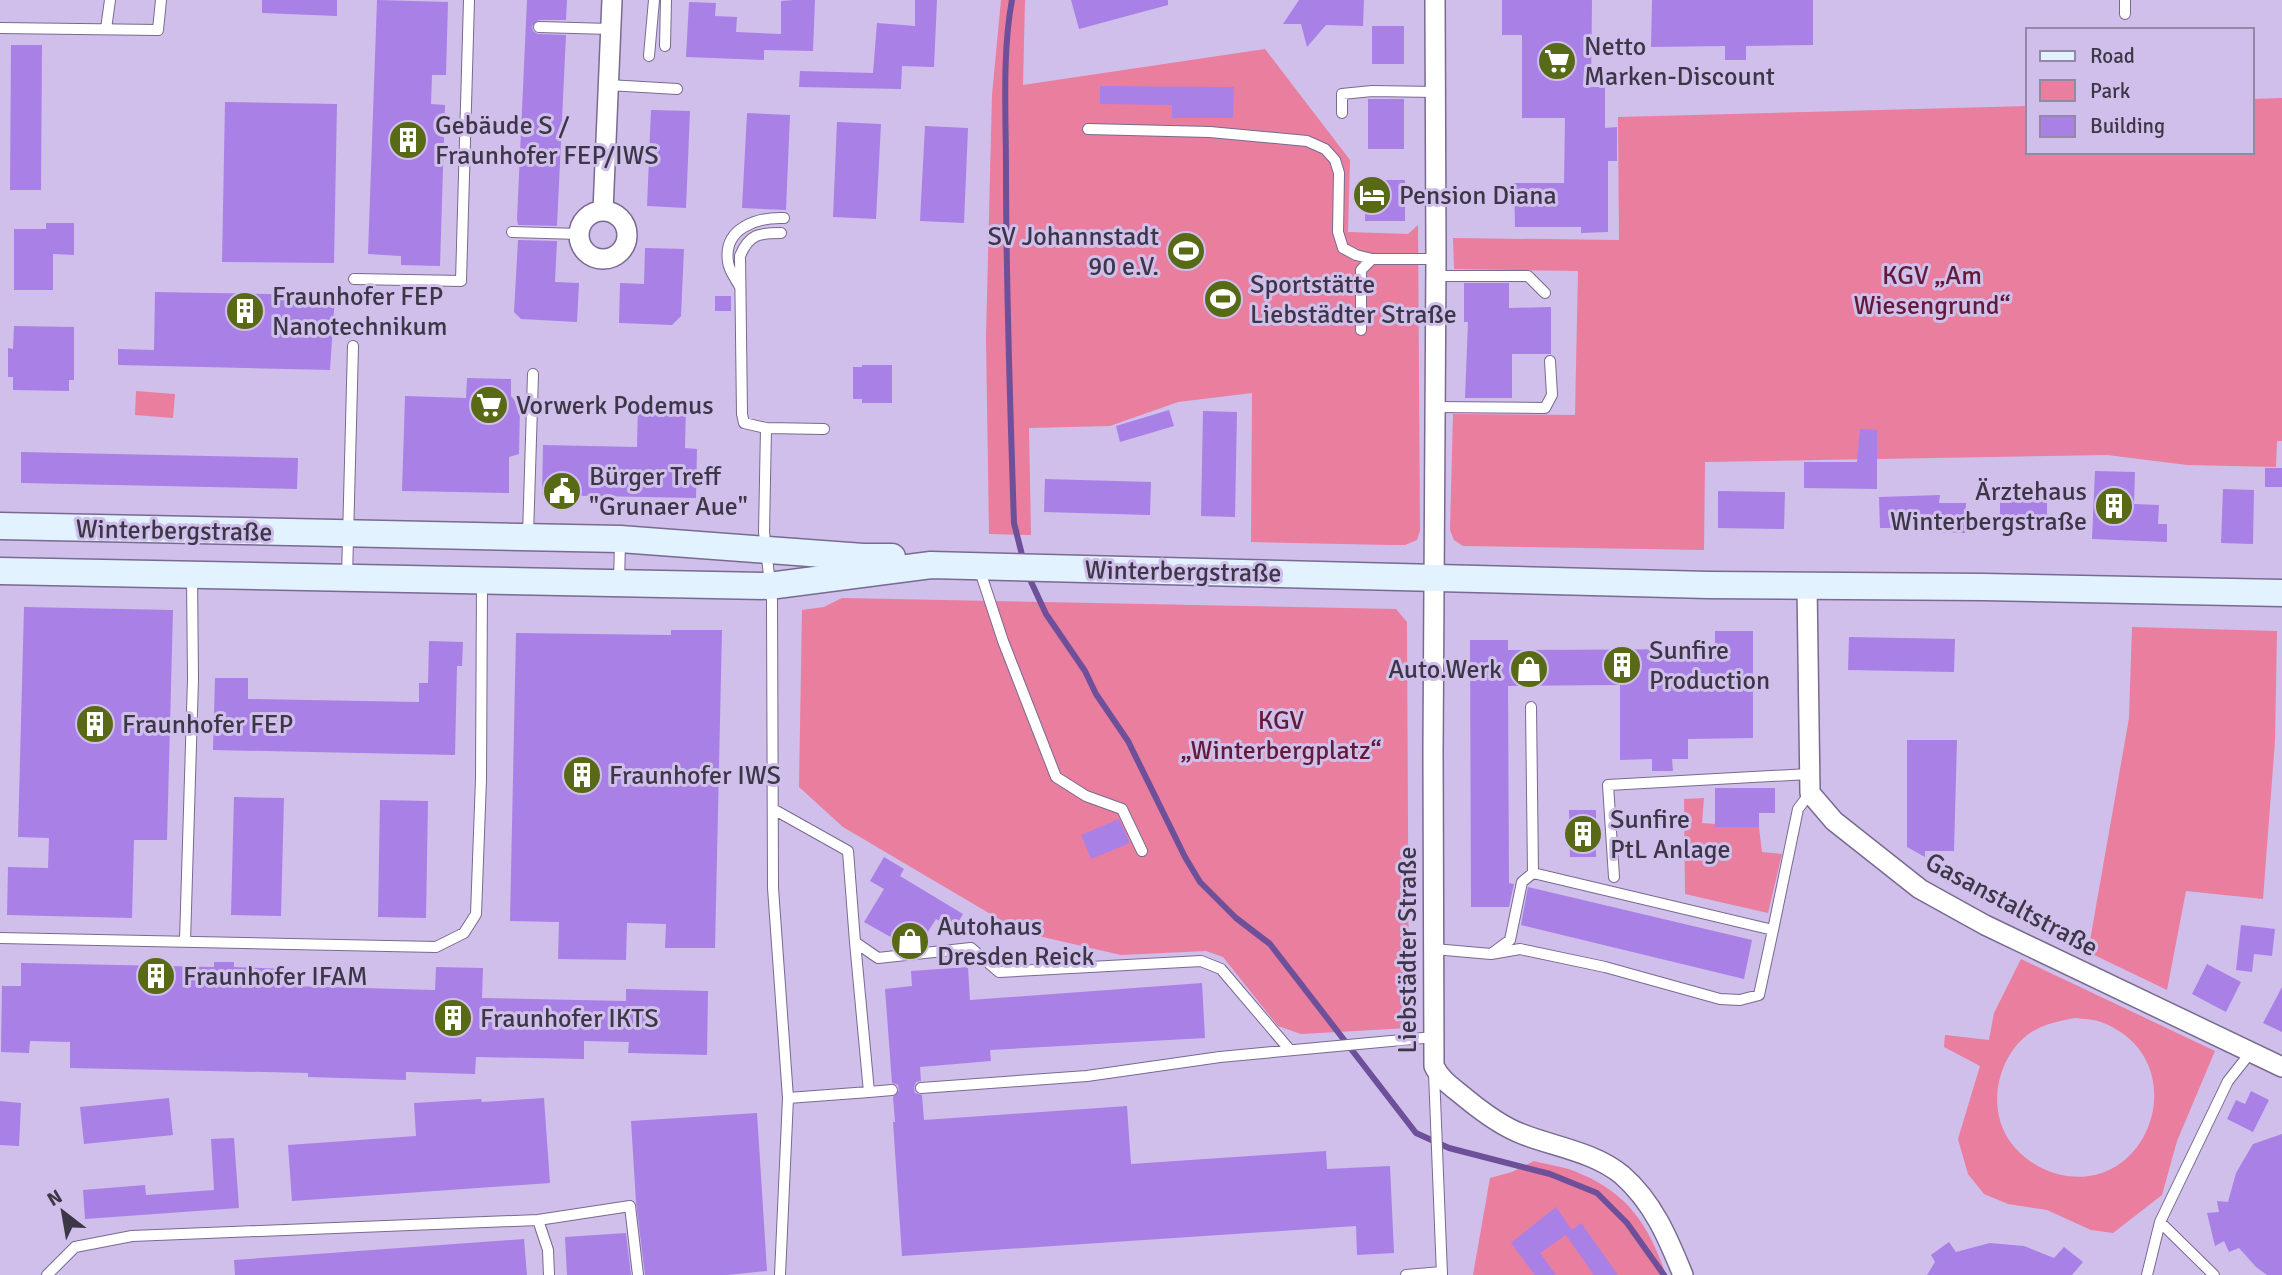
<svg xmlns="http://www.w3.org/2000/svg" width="2282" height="1275" font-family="Signika,sans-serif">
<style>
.green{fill:#e97e9f;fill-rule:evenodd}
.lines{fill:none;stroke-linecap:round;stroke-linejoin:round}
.stream{stroke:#6e509a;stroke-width:6}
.building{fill:#a980e6}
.lane-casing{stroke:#786a91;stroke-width:12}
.street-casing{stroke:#786a91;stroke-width:22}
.secondary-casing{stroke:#786a91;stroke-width:29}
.lane{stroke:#fff;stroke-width:10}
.street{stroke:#fff;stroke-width:19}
.secondary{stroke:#e2f2fe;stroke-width:26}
.labels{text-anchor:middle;stroke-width:6;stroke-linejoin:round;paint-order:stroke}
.poi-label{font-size:26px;fill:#3c3647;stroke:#cfbfea;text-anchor:start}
.park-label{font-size:26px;fill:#631a36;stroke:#cfbfea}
.street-label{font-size:26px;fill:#3c3647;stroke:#cfbfea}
</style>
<rect width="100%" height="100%" fill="#cfbfea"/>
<path class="green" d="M1001,0h24l-2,85 242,-36 85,111 -2,72 60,2 10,-9 2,305 -3,10 -12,5h-15l-139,-3 1,-149 -74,9 -68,24 -81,2 2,107 -42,-1 -3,-197 6,-242z
M2282,98v343h-5l-1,26 -89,-2 -80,-10 -402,7 -1,88 -241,-4 -9,-6 -4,-10 3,-116 122,1 3,-144 -124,-2 -1,-31 166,2 -1,-123 410,-11v46h224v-53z
M136,391l39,3 -2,24 -38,-3z
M842,598l554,11 11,13 2,406 -108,6 -23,-8 -55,-69 -17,-6 -85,4 -100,-23 -178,-105 -44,-40 3,-177 22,-3z
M2132,627l145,4 -2,110 -12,158 -77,-8 -19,99 -79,-38 41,-234z
M1704,798l-2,25 13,1 1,3h43l3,25 20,2 -14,59 -83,-19 -1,-95z
M2021,959l194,92 -38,90 -15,54 -49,38 -22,-3 -44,-20 -39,-6 -24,-10 -16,-20 -10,-35 22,-73 -36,-19 1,-12 44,5 5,-27zM2075,1018c8,1 18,1 26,4 98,37 48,180 -47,151 -22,-7 -42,-23 -51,-44 -14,-32 -2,-76 27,-96 14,-9 29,-12 45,-15z
M1534,1161c15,4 33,6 47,13 48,20 69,54 85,101h-193l17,-97 22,-6z"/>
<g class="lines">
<path class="stream" d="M1012,0c-10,52 -6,117 -6,171 0,117 4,235 8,352l9,36
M1027,573l19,41 39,57 11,23 32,47 57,116 15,25 36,36 34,26 146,189 33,15 101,26 47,19 30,30 37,52"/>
</g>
<path class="building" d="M262,0h75v16l-75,-3z
M377,0l71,2 -2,73h-14l-1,29 14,1 -5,161 -39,-1v-9l-33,-2z
M527,0h40l-1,20h-27l-7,6 1,5 5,3 28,1 -9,191 -39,-1 -1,-6z
M794,0h21l-2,51 -49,-1v10l-78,-3 3,-55 27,1 -1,13 22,1 -1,15 45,2v-33z
M915,0h22l-3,67 -32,-1 -1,23 -102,-2 1,-16 73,2 4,-50 38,3z
M1071,0h97v5l-89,24z
M1299,0h65l-1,26 -37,-1 -19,22 -6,-23h-18z
M1502,0h90l-1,87h14v41l12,-1v34h-9v71l-27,1v-6h-66l-1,-44h50l1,-65h-43v-83h-20z
M1652,0h161v45l-67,1v14h-21v-14l-74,1z
M1372,26h32v38h-32z
M11,45h31l-1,145h-31z
M1100,86l134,1 -1,31h-61v-13l-72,-1z
M1368,99h36v50h-36z
M225,102l112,2 -3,159 -112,-1z
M651,110l39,1 -4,97 -39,-2z
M747,113l43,2 -4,95 -44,-2z
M837,122l44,2 -5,95 -43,-2z
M925,126l43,2 -4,95 -44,-2z
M1365,180h40v41h-40z
M46,223h28v32l-21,-1v36h-39v-61h32z
M518,240l39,1 -2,41 24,1 -2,39 -56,-3 -7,-7z
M645,248l39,1 -3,67 -9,9 -53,-2 1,-40 24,1z
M1464,283h45v25l42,-1v47h-39v44h-47l3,-76h-4z
M155,292l180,3 -5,75 -212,-5v-16l36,1z
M715,296h16v15h-16z
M14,326l60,1v53h-5v11l-56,-1v-13h-5v-29l5,1z
M862,365h30v38h-30v-4h-9v-32h9z
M467,378l44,1v17l9,11 -1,47 -10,3v36l-107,-2 3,-95 61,2z
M638,403l48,1 -1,44 12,1 -1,49 -154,-3 1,-50 94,2z
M1169,410l5,16 -54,16 -4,-16z
M1203,411l34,1 -2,105 -34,-1z
M1860,429l17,1v59l-73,-1v-26h53z
M21,452l277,6 -1,31 -276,-6z
M2265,468h17v19h-17z
M2095,471l40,1 -1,32 25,1 -1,19h9v18l-75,-3z
M1045,479l106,3 -1,33 -106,-3z
M2223,489l31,1 -1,54 -32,-1z
M1718,491l67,1 -1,37 -66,-1z
M1940,495l-1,8h27l-1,30 -27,-1 1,-11 -33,-1v8h-26l-1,-31z
M2000,500l47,1v25l-47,-1z
M24,607l149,3 -6,230h-33l-2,78 -125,-3 1,-48 40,1 1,-30 -31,-1z
M671,630h51l-7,318h-50l1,-24 -39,-1 -1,37 -68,-1 1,-37 -49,-1 6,-288 155,2z
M1715,631h38v107l-65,1v20h-16l1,12h-21v-12l-32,1v-75l-112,1 1,197 5,1 -5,23h-38l-1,-267h38v10l207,-1z
M1849,637l106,2 -1,33 -106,-2z
M429,641l34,1 -1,24h-5l-2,89 -242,-5 2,-72h33v21l171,3v-19h9z
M1907,740h50l-3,111h-29v6l-18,-10z
M1715,788h60v25h-16v14h-44z
M234,797l50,1 -3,118 -50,-1z
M380,800l48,1 -2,117 -48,-1z
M1569,810h27v47h-26z
M1119,819l11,24 -39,16 -10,-24z
M884,857l20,12 -4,7 63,38 -9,16 -18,-11 -14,22 -20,-12 -6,11 -32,-18 20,-33 -14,-8z
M1528,887l224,53 -8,39 -223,-54z
M2241,925l34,4 -3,27 -18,-2 -2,18 -16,-2z
M214,962h20v5l55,2v17l146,4 1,-23 47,1 -1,30 144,3v-12l82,2 -1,64 -79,-2 1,-11 -45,-1v18l-108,-2 -1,17 -69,-2v8l-98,-3v-4l-238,-5v-26l-40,-1 -1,12 -28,-1 1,-66h19v-23l193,4z
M2207,964l34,18 -15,30 -34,-18z
M968,967l2,33 232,-17 3,55 -215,12 1,11 -71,6 1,14 -5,1 -2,6 1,5 7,2 2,25 203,-14 4,58 195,-13 1,18 63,-3 4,87 -37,2 -1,-29 -454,30 -9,-134h2l-2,-25 6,-7 -1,-5 -6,-2 -7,-94 27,-3 -1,-15z
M2282,987v45l-19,-9z
M2251,1091l18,9 -16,32 -26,-13 9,-19 9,4z
M169,1098l4,37 -89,9 -4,-37z
M544,1098l6,85 -258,18 -4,-56 128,-9 -2,-33 67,-4 1,3z
M0,1101l21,2 -2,43 -19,-1z
M757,1113l10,158 -40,4h-82l-9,-73 -5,-81z
M2282,1134v141h-15l-11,-8 -17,-19 -10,4 -5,-11 -9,5 -8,-33 12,-1 -2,-11 11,1 8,-29 17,-29z
M234,1138l5,70 -154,11 -2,-29 62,-5 1,10 68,-5 -3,-51z
M1556,1207l16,23 9,-7 37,52h-24l-28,-40 -26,18 16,22h-21l-24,-32z
M626,1233l5,42h-64l-2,-38z
M524,1239l3,36h-292l-1,-15z
M1949,1242l7,10 34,-9 34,3 30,12 10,-11 19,15 -11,13h-145l8,-13 -4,-7z"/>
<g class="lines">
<defs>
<path id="lane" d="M2125,0v14
M539,27l71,2
M0,28l158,2 3,-30
M106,29l4,-29
M665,46l1,-46
M649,56l5,-56
M608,85l69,4
M1342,113v-19l30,-3 64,1
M1088,129l122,3 97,9 18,8 10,11 4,13 -1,59 5,16 13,7 16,4
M512,232l67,2
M1436,276h92l17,17
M354,279l107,2 8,-281
M740,287c-4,-8 -11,-16 -12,-25 -5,-34 29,-45 56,-44
M1361,330v-60l11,-11h64
M1435,407l110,1 7,-13 -2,-34
M766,428l-22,-5 -2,-9 -2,-158c9,-22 19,-23 41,-23
M528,535l5,-161
M979,568l24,73 53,136 30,19 36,13 20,42
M347,577l6,-231
M619,582l1,-40
M1531,707l2,166 240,57 25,-121 12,-16
M773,809l75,42 7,91 23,16 93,-10 28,24 202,-11 20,8 68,80
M1614,877l-6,-92 201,-11
M0,938l436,9 28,-14 12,-19 5,-135 1,-198
M185,941l8,-262 -1,-103
M855,942l14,150 23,-2
M1434,949l57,5 19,-14 12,-58 11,-9
M1491,954l29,-5 85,18 115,32 20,1 19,-5 14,-65
M1434,1073l8,202
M921,1088l166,-12 133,-19 214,-20
M788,1098l81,-6
M538,1220l92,-14 8,69
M2160,1222l54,53
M47,1275l28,-28 57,-11 406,-16 10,30 1,25
M780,1275l8,-177 -15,-210 -1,-287 -8,-69 2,-104 58,1
M1406,1275l36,-3
M2147,1275l13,-53 68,-141 23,-29"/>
<path id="street" d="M1435,0l1,259 -3,492 1,315c6,13 18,21 29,30 18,15 38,30 59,38 33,13 72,18 100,41 31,27 46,63 61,100
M603,211l9,-211
M579 235a24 24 0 1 1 48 0a24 24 0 1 1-48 0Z
M1807,585l3,208 24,28 86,68 65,36 297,142"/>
<path id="secondary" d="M0,526l620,13 243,18h29
M0,571l769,15 162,-21 777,20 275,2 299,6"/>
</defs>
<use href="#lane" class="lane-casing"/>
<use href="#street" class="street-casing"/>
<use href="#secondary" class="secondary-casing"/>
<use href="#lane" class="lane"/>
<use href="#street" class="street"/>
<use href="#secondary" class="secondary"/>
</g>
<defs>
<symbol id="supermarket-disc" viewBox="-11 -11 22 22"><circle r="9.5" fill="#596a16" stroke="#cfbfea"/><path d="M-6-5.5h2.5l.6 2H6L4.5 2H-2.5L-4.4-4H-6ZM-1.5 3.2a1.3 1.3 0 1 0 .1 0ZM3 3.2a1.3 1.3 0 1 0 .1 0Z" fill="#fff"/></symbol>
<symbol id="building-disc" viewBox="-11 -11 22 22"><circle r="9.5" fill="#596a16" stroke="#cfbfea"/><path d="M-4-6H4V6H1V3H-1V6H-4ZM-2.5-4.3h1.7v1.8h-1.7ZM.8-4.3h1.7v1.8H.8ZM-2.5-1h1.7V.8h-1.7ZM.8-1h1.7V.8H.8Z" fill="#fff"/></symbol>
<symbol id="hotel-disc" viewBox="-11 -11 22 22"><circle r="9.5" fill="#596a16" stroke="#cfbfea"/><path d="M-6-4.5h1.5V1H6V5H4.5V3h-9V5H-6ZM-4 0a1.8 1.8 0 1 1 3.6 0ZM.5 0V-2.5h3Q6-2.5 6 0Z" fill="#fff"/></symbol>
<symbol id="stadium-disc" viewBox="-11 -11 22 22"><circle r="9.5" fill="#596a16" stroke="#cfbfea"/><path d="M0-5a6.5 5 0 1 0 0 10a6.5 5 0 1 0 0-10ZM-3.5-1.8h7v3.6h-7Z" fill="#fff"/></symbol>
<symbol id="civic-disc" viewBox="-11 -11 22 22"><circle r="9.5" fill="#596a16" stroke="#cfbfea"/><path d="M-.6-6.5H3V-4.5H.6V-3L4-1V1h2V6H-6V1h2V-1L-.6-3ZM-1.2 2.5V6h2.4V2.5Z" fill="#fff"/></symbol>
<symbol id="shop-disc" viewBox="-11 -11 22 22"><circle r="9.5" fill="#596a16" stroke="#cfbfea"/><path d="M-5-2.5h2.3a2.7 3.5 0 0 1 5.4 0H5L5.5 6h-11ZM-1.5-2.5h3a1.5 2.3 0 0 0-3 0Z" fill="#fff"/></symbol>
</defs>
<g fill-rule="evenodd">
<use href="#supermarket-disc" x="1535" y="39" width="44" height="44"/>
<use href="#building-disc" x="386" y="118" width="44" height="44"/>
<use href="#hotel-disc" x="1350" y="173" width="44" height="44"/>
<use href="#stadium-disc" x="1164" y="229" width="44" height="44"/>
<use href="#stadium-disc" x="1201" y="277" width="44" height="44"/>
<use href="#building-disc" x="223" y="289" width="44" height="44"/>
<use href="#supermarket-disc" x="467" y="383" width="44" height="44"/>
<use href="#civic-disc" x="540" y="469" width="44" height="44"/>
<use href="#building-disc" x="2092" y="484" width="44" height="44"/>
<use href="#building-disc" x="1600" y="643" width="44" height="44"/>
<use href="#shop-disc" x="1507" y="647" width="44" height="44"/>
<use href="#building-disc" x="73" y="702" width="44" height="44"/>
<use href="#building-disc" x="560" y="753" width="44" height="44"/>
<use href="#building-disc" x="1561" y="812" width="44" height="44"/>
<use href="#shop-disc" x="888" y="919" width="44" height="44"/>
<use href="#building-disc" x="134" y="954" width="44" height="44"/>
<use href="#building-disc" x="431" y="996" width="44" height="44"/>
</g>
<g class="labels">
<g class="poi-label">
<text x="1584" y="55">Netto<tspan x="1584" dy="30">Marken-Discount</tspan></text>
<text x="435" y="134">Gebäude S /<tspan x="435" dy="30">Fraunhofer FEP/IWS</tspan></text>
<text x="1399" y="204">Pension Diana</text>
<text x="1159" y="245" text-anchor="end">SV Johannstadt<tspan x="1159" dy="30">90 e.V.</tspan></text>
<text x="1250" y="293">Sportstätte<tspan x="1250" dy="30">Liebstädter Straße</tspan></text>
<text x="272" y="305">Fraunhofer FEP<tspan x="272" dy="30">Nanotechnikum</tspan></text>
<text x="516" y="414">Vorwerk Podemus</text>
<text x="589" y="485">Bürger Treff<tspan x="589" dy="30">"Grunaer Aue"</tspan></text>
<text x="2087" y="500" text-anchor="end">Ärztehaus<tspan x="2087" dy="30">Winterbergstraße</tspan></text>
<text x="1649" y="659">Sunfire<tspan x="1649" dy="30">Production</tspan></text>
<text x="1502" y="678" text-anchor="end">Auto.Werk</text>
<text x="122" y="733">Fraunhofer FEP</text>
<text x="609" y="784">Fraunhofer IWS</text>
<text x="1610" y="828">Sunfire<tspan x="1610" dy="30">PtL Anlage</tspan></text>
<text x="937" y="935">Autohaus<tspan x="937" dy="30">Dresden Reick</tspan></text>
<text x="183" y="985">Fraunhofer IFAM</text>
<text x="480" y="1027">Fraunhofer IKTS</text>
</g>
<g class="park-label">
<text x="1932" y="284">KGV „Am<tspan x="1932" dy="30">Wiesengrund“</tspan></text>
<text x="1281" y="729">KGV<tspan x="1281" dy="30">„Winterbergplatz“</tspan></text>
</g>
<g class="street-label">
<text transform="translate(174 530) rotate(1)" y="9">Winterbergstraße</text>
<text transform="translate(1183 571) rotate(1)" y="9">Winterbergstraße</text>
<text transform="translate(2012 904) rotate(28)" y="9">Gasanstaltstraße</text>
<text transform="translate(1407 950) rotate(-90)" y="9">Liebstädter Straße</text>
</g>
</g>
<rect x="2026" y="28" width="228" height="126" fill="#cfbfea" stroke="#9488a9" stroke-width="2"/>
<rect x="2040" y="51" width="35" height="10" fill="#e2f2fe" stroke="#9488a9" stroke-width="2"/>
<text x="2090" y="63" font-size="21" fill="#3c3647">Road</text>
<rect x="2040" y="80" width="35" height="21" fill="#e97e9f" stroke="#9488a9" stroke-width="2"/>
<text x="2090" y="98" font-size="21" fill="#3c3647">Park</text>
<rect x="2040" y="116" width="35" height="21" fill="#a980e6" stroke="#9488a9" stroke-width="2"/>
<text x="2090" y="133" font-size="21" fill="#3c3647">Building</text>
<g transform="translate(63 1212) rotate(329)" stroke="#cfbfea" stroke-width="5" paint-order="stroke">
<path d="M0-5L12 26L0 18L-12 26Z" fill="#3c3647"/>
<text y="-10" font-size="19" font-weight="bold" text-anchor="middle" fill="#3c3647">N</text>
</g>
</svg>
